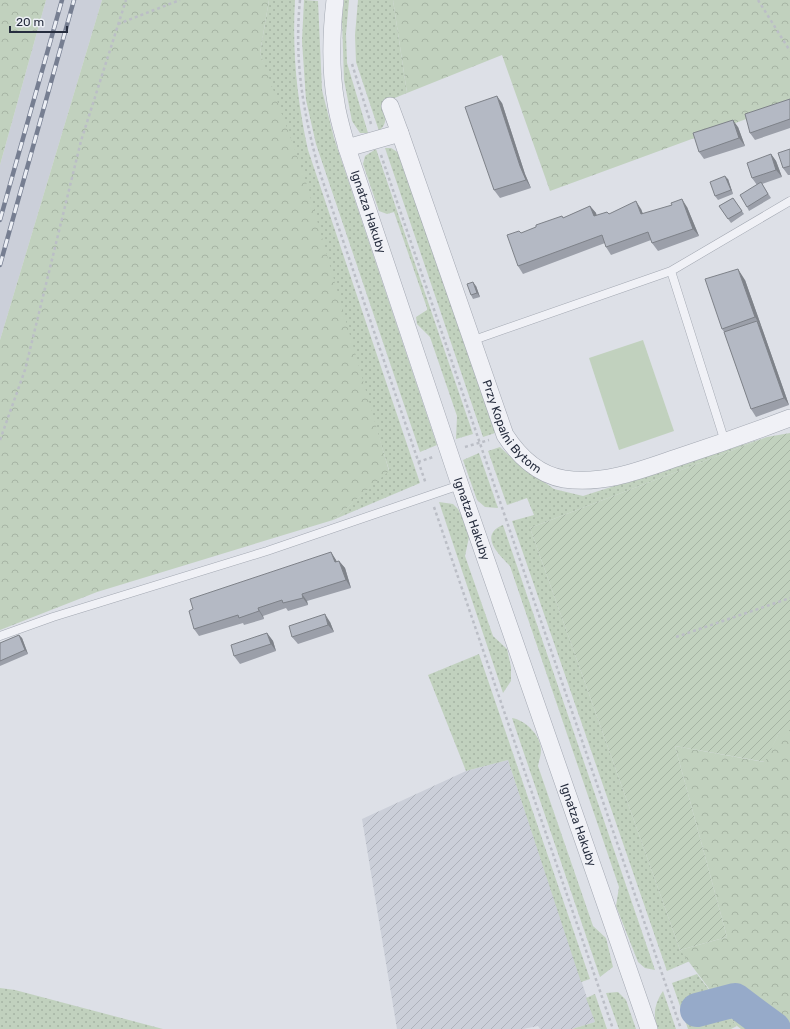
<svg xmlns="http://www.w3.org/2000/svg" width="790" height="1029" font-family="Rubik,sans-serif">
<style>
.built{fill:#cbcfd9}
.industrial{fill:url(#industrial-furrows)}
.grass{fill:url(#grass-dots)}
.forest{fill:url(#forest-crowns)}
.garden{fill:url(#garden-furrows)}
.pitch{fill:#c1d1be}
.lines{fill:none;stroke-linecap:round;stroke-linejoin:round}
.river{stroke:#96aac9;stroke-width:34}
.service-casing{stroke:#a2a7b1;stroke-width:9}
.minor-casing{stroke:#a2a7b1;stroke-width:18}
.path{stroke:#bbbec6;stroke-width:2.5;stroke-dasharray:3 3;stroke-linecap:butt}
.service{stroke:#f0f1f6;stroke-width:8}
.minor{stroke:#f0f1f6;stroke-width:17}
.rail-casing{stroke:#767e91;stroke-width:4.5}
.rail{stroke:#eceff5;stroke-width:3;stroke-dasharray:9;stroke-linecap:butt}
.wall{fill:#9b9fa9}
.shaded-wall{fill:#7e8289}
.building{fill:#b4b9c4;stroke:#7e8289}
.labels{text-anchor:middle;stroke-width:3;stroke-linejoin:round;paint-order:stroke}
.street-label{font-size:12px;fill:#262d3e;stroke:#eceff5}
</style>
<defs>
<pattern id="industrial-furrows" width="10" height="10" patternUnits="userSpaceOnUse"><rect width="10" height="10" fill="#cbcfd9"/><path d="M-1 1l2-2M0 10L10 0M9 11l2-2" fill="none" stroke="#aeb2bb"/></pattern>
<pattern id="grass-dots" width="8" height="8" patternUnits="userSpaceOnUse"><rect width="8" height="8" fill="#c1d1be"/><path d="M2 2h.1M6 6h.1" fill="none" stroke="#a6b4a4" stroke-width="1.8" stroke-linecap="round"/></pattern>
<pattern id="forest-crowns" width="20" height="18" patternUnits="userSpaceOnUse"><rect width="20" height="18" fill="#c1d1be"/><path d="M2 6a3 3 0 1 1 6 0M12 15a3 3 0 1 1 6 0" fill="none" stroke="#a6b4a4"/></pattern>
<pattern id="garden-furrows" width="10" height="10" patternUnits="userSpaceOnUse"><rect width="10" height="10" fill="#c1d1be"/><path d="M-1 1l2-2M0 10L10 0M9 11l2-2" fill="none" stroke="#a6b4a4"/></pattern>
</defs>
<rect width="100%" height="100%" fill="#dde0e7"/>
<path class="built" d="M46,0h56l-102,340v-175z"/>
<path class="industrial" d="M508,760l87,262 -23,7h-32l-2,-3 -15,3h-126l-35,-210 104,-48z"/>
<path class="grass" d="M269,0h26c-3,51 2,100 13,150l112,333 -87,37 56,-50 -129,-417z
M304,0l14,1 4,89 12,48 103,307 -17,7 -104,-308 -10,-44 -4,-59z
M344,0h5l-3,34 1,29 21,70h-8l-8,-12 -8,-41 -2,-61z
M358,0h35l14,93 -25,10c3,12 7,19 -3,28l-23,-69 -1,-27z
M385,148h6l8,5 96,280 -12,4z
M376,149l97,285 -17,5 1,-23 -27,-79 -13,-13 -1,-7 11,-7v-2l-33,-96 -7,2 -8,-3 -16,-47 2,-8z
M767,437l-237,91 150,422 10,11 -23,10 -155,-450 22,-6 -7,-17 -20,7 -19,-54 12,-4 16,15 38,27 29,7z
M479,453l19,55 -13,-1 -8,-7 -14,-40z
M439,502l14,2 5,5 8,16 3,12 -4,19 28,80 14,13 4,18v14l-8,12z
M503,525l152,445 -10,-2 -7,-6 -22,-56 3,-19 -109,-321c-11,-11 -32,-31 -7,-41z
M479,654l111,325 -9,3 -73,-222 -42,11 -38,-96z
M512,718c13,2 29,17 29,32 0,5 -2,11 -3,16l55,160 13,12 7,29 -13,10z
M697,974l40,52 -6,3h-43l-16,-46z
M0,988l15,2 148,39h-163z
M663,991l13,38h-18c-6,-14 -3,-26 5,-38z
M618,992l8,8 10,29h-17l-13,-36z
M595,994l12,35h-35l23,-7 -9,-24z"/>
<path class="forest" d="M0,0h46l-46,165z
M102,0h167l-9,53 44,122 85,296 -56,49 -236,72 -97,38v-290z
M393,0h397v103l-240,88 -48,-136 -95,38z
M780,731h10v298h-49l-4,-3 -57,-76 47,-13 -52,-191 89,16z"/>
<path class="garden" d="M790,433v298h-10l-15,31 -90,-16 52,191 -47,13 -150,-422 237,-91z"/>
<path class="pitch" d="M643,340l31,91 -55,19 -30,-92z"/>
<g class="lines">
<path class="river" d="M697,1010l38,-10 39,29"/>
<defs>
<path id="service" d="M671,271l119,-70
M471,341l200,-70 54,171
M0,636l53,-19 214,-66 193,-66"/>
<g id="minor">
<path id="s1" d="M335,0c-4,34 -5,69 1,103 2,15 7,30 11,45l113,337 189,544"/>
<path d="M390,106l10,27"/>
<path id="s2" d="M347,148l53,-15 105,302c13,20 33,40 59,44 40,6 77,-9 115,-22 37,-12 74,-25 111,-39"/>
</g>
</defs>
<use href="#service" class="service-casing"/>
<use href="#minor" class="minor-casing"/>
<path class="path" d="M300,0c-6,60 3,112 19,170l107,314
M758,0l32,51
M118,24l62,-24
M352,64l19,60
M381,155l300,874
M0,440l25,-70 56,-229 45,-141
M465,447l24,-7
M418,462l15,-5
M434,507l179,522
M676,637l114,-39"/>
<use href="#service" class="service"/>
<use href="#minor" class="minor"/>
<defs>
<path id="rail" d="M0,220l62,-220
M0,265l74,-265"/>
</defs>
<use href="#rail" class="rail-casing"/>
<use href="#rail" class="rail"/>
</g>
<path class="wall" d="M790,99v29l-35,12 -5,-7z
M502,103l23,71 6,14 -31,10 -6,-8z
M738,127l7,19 -41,13 -5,-7z
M790,149v26h-2l-5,-7z
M771,154l5,7 6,16 -20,7 9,14 -22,13 -2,-4 10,-22 -5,-7z
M728,179l5,15 -15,6 -3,-4z
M733,198l11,16 -13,9 -12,-17z
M590,206l6,7v3l11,-4 2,2 32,-5 2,5 44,-7 12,29 -41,15 -6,-8 -1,-3 -40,15 -5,-8 -1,-4 -82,31 -5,-8 3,-33 42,-15z
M745,280l44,125 -33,12 -5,-8 -27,-77 -2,-3z
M476,286l4,11 -7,2 -2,-4z
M331,552l6,10 2,-1 6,7 6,20 -44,13 1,4 -20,6 -2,-3 -23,8 1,3 -20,6 -1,-2 -44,13 -5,-7 -1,-20z
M330,622l4,10 -36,12 -6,-7z
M267,633l6,8 3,10 -36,13 -6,-8z
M19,635l3,3 6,16 -28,12v-23z"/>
<path class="shaded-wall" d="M497,96l5,7 23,71 6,14 -5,-8 -6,-14z
M733,120l5,7 7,19 -6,-8z
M771,154l5,7 6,16 -6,-7z
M725,176l3,3 5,15 -2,-4z
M682,199l5,8 12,29 -6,-7z
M636,201l5,8 5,13 -5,-8z
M590,206l6,7 4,11 -6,-8z
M738,269l7,11 17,48 -7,-11z
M473,282l3,4 4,11 -3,-4z
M757,321l5,7 27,77 -5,-7z
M331,552l5,8 4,10 -5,-8z
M339,561l6,7 6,20 -5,-8z
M302,594l5,7 1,4 -5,-7z
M258,608l5,8 1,3 -5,-8z
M325,614l5,8 4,10 -6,-7z
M267,633l6,8 3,10 -5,-7z
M19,635l3,3 6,16 -3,-4z"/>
<path class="building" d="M497,96l23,70 6,14 -32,10 -29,-83z
M790,99v20l-40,14 -5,-19z
M733,120l6,18 -40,14 -6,-19z
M790,149v17l-7,2 -5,-15z
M771,154l5,16 -24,8 -5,-15z
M725,176l6,14 -16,6 -5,-14z
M761,182l7,12 -21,13 -7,-12z
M733,198l9,13 -14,8 -9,-13z
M682,199l11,30 -41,14 -4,-11 -42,15 -4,-12 -84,31 -11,-31 12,-4 2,2 15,-6v-2l26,-9 1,2 27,-12 4,10 13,-4 2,2 27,-13 5,13 31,-9 -1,-2z
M738,269l17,48 -33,12 -17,-50z
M473,282l4,11 -6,2 -4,-11z
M757,321l27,77 -33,11 -27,-77z
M331,552l4,10 4,-1 7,19 -44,14 1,4 -20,5 -1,-3 -24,8 1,3 -20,7 -1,-3 -44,14 -5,-18 4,-2 -3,-10z
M325,614l3,11 -36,12 -3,-11z
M267,633l4,11 -37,12 -3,-11z
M19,635l6,15 -25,11v-18z"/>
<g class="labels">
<g class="street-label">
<text dy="4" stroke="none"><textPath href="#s1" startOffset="217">Ignatza Hakuby</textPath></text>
<text dy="4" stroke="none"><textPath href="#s2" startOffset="371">Przy Kopalni Bytom</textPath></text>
<text dy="4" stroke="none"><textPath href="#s1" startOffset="541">Ignatza Hakuby</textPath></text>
<text dy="4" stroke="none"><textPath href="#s1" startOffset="865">Ignatza Hakuby</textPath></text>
</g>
</g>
<path d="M10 26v6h57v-6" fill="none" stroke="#262d3e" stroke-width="2"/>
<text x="16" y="26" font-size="12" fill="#262d3e" stroke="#eceff5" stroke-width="3" paint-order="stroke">20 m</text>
</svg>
